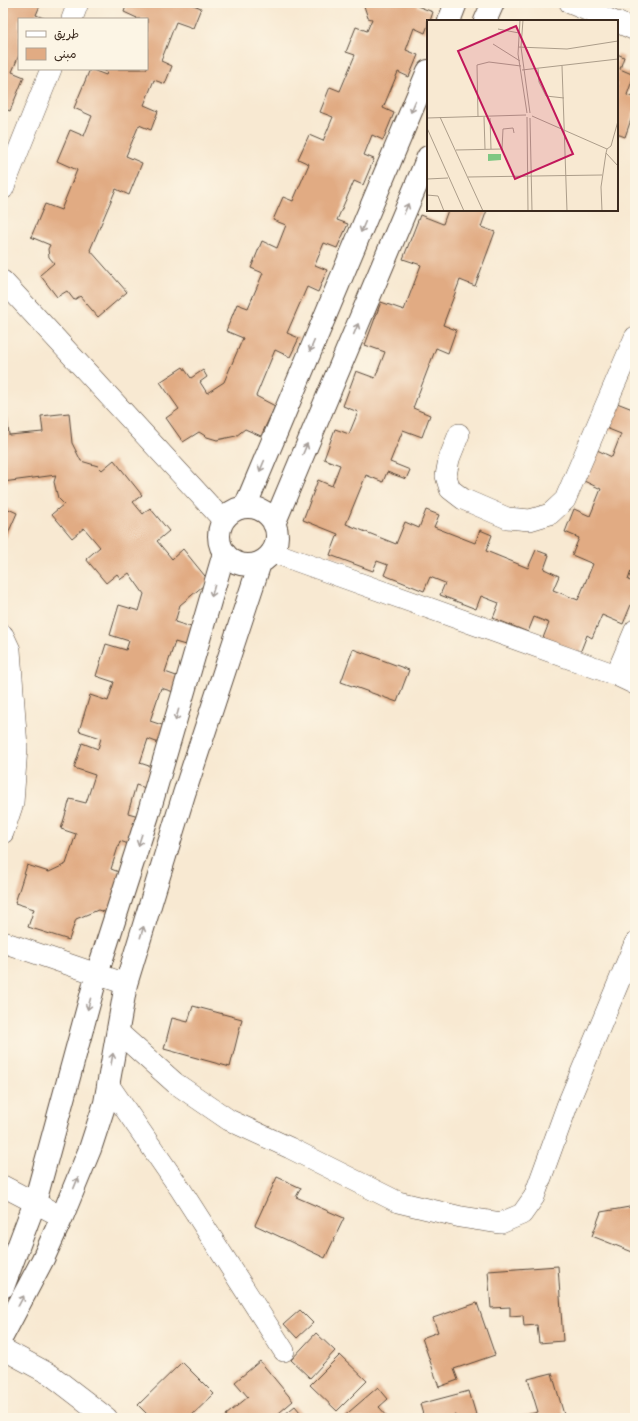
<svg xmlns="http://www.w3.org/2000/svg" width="638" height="1421" font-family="Kalam,'Playpen Sans Arabic',sans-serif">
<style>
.building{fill:#e1ab83}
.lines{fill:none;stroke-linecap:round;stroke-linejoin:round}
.minor-casing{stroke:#574739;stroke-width:22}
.tertiary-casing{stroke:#574739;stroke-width:24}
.minor{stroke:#fff;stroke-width:21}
.tertiary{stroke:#fff;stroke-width:22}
.oneway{stroke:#a79f9a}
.inset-road{fill:none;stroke:#ac9d8a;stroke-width:1}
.view{fill:#c2185b;fill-opacity:0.15;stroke:#c2185b;stroke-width:2}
.inset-edge{fill:none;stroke:#3b2a1e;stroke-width:2}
</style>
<rect width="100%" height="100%" fill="#fcf5e5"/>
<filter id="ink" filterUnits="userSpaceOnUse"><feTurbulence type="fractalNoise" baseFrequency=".025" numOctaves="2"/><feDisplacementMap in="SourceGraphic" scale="8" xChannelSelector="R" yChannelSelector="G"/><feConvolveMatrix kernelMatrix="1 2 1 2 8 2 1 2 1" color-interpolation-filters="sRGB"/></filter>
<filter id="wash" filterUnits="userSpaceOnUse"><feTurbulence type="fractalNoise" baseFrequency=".012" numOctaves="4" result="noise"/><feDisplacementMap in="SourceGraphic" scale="16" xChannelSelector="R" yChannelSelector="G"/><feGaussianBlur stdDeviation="0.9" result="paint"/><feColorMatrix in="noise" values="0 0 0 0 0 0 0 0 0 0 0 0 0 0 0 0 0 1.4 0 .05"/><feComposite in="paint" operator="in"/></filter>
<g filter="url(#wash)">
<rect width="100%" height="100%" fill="#f8e9d2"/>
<g id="blocks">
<path class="building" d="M3,3h38l-5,12 10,4h-27v36l-7,17 12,5 -14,34 -7,-3z
M127,3h61l13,5 -8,20 -17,-6 -15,39 11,5 -7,18 -11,-4 -10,25 14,6 -7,19 -12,-5 -13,31 16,7 -13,32 -13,-6 -26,61 37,42 -29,25 -18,-21 -6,4 -7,-9 -10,6 -17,-22 14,-12 -5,-6 -1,-8 2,-4 -19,-8 14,-33 16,6 16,-40 -20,-9 13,-31 14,6 8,-20 -18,-8 16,-39 16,6 1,-3 -9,-3h49v-50h-11l1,-1 -13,-6z
M363,3h56l-2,3 16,6 -3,9h-2v4l-3,8 -11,-5 -8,22 12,5 -9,22 -11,-5 -15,36 11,5 -11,27 -11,-5 -8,20 10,4 -11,26 -9,-4 -17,39 11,4 -11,24 -13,-5 -9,22 12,5 -9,22 -11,-5 -20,46 12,5 -9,19 -15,-7 -19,46 19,10 -14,30 -16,-7 -9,7 -19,4 -10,-3 -8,-5 -16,10 -17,-24 13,-9 -19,-27 23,-15 8,11 12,-8 4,7 -7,5 7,11 17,-11 19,-44 -17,-7 11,-27 11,4 15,-35 -12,-5 11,-27 15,7 9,-23 -13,-5 10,-23 10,4 16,-37 -11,-5 11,-24 14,6 10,-24 -13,-5 10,-25 10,4 15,-36 -9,-3 10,-25 11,4 5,-12 -4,-1z
M617,54l7,3 -4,12 14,6 -7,20 8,3v10l-10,29 -8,-3z
M448,210h39l-6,17 14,5 -20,54 -15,-6 -17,45 13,5 -8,23 -12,-5 -23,60 17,7 -8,22 -19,-7 -13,32 20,8 -4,9 -19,-7 -4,10 -17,-7 -20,49 50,20 9,-22 14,6 7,-18 13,5 -5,12 41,16 5,-13 12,5 -6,16 42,17 8,-18 13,5 -5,14 15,7 -6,14 25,10 15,-36 -21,-9 7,-17 -14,-6 9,-23 16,7 11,-27 -17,-8 13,-31 15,7 9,-23 -15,-6 11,-25 18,7v163l-4,-2 -3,9 7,3v12l-12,29 -21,-9 -10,23 -5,-3 -7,18 -37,-15 6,-15 -15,-6 -6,15 -35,-14 6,-15 -18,-7 -5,13 -36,-14 5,-12 -15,-6 -6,14 -40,-16 4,-10 -11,-4 -4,10 -43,-16 8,-21 -35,-14 15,-40 14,6 8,-21 -16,-6 11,-30 14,5 9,-22 -15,-6 13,-35 19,7 10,-26 -20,-7 16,-43 23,8 17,-45 -18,-6 17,-44 23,9z
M69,413l3,30 9,18 17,5 4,4 12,-10 28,35 -9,7 10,12 7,-6 19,23 -12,10 15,18 11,-10 26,32 -29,24 -5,17 23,7 -6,18 -17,-5 -10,30 17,6 -5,15 -16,-5 -11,33 15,5 -6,17 -11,-4 -8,24 15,5 -6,21 -13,-4 -8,28 14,4 -8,29 -14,-5 -9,28 13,5 -13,40 -13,-4 -22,9 -7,21 -41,-13 6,-18 -19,-6 12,-38 22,7 17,-8 10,-30 -15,-5 9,-30 16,4 9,-28 -21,-7 8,-25 16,6 3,-11 -22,-7 11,-36 18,6 6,-19 -18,-6 10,-32 20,6 3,-9 -19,-6 9,-30 20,6 5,-17 -15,-21 -8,6 -4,-5 -11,9 -20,-24 14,-12 -16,-19 -12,10 -20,-24 12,-10 -6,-6 -4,-16 2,-7 -53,7v-63l4,-1 2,17 34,-3 -2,-16z
M3,498l4,2 -3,7 13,6 -11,25 -3,-1z
M353,649l56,21 -12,32 -56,-20z
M193,1006l49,13 -12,48 -66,-18 8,-31 16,4z
M277,1177l24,11 -5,9 48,21 -19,40 -70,-33z
M635,1206v47l-43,-17 9,-24z
M558,1266l5,75 -24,2 -2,-18 -13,1 -1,-11 -13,1v-9l-19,1 -3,-37z
M477,1303l18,52 -41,14 4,11 -19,7 -17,-49 16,-6 -5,-14z
M300,1310l13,13 -16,15 -13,-14z
M316,1333l19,18 -25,27 -19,-18z
M340,1355l27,26 -30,30 -27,-26z
M260,1361l33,40 -20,17h-45l-2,-3 22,-18 -13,-15z
M182,1362l32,32 -25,24h-38l-13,-13z
M552,1373l13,45h-43l-1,-2 17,-4 -10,-33z
M378,1387l10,12 -9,8 10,11h-47z
M469,1391l8,27h-21l-1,-3 -13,3h-18l-4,-14z
M295,1406l10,12h-25z"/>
</g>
</g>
<g filter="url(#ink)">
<use href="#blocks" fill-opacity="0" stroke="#574739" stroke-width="1"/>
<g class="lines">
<defs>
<path id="minor" d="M570,3l43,18
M72,19l6,-16
M617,22l18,8
M3,189l48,-120
M3,281l220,239
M459,434l-10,25 -3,17 4,13 13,10 44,19 23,2 20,-6 15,-14 70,-163
M272,552l344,123 19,9
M3,635l7,15 7,97 -4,56 -10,30
M616,675l19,-45
M3,942l123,42
M117,1031l58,52 54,37 61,28 108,54 63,15 40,6 21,-9 12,-17 33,-91 68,-163
M108,1084l73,106 103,161
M3,1186l59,31
M3,1349l48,26 56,43"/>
<path id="tertiary" d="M449,21l7,-18
M485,21l8,-18
M219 536a29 29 0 1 1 58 0a29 29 0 1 1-58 0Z
M245,507l183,-436
M274,524l154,-367
M3,1287l32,-85 62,-228 51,-159 76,-262
M3,1335l40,-76 19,-42 28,-68 15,-46 21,-119 58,-190 76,-231"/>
</defs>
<use href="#minor" class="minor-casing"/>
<use href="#tertiary" class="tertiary-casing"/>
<use href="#minor" class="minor"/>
<use href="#tertiary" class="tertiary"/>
</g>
<defs><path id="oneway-shaft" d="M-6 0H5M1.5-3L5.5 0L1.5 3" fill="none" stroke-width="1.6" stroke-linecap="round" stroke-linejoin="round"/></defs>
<g class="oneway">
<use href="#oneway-shaft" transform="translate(413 107) rotate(113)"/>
<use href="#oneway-shaft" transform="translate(406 209) rotate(-67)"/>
<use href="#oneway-shaft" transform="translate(363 227) rotate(113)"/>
<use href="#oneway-shaft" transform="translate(356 329) rotate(-67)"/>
<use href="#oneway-shaft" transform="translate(312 346) rotate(113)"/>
<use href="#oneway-shaft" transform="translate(305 449) rotate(-67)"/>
<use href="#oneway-shaft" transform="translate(262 466) rotate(113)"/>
<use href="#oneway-shaft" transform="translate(213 591) rotate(106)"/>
<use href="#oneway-shaft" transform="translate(177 715) rotate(106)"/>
<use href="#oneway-shaft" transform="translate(140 840) rotate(108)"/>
<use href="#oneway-shaft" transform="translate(142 932) rotate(-73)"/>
<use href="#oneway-shaft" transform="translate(89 1004) rotate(105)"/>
<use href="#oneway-shaft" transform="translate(112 1059) rotate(-80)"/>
<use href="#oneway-shaft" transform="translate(76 1183) rotate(-68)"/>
<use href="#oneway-shaft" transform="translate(21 1301) rotate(-62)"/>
</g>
</g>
<g transform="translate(427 20)">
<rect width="191" height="191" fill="#f8e9d2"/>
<path d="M61,134h13v6l-13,1z" fill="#7ec783"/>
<path class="inset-road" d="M93,0l-2,34 9,59M96,0l-2,27 9,66M71,9l21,4M66,24l27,17M91,27l49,2 51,-8M135,46l5,145M111,49l1,13 7,14 18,2M95,50l96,-11M105,96l75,33 -1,4 12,13M13,97l43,94M51,97l-1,-52 12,-3 32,4M57,97l1,32M100,97l1,94M0,98l99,-3M63,98l1,31M103,98l2,93M0,108l37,83M180,129l4,-3 7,-25M29,130l46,-1 1,-20 10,-1 1,5M41,157l134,-2M0,159l21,-1M0,175l11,1 6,15M175,191l-1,-24 5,-34"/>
<path class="view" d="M89,6l57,128 -58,25 -57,-128z"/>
<rect width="191" height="191" class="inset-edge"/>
</g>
<rect width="638" height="1421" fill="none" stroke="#fcf5e5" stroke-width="16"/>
<rect x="18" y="18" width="130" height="52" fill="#fcf5e5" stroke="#afa495"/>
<rect x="26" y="31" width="20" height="6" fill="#ffffff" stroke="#afa495"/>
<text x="54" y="38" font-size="12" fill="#3b2a1e">طريق</text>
<rect x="26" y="48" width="20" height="12" fill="#e1ab83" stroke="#afa495"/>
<text x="54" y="58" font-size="12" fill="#3b2a1e">مبنى</text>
</svg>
